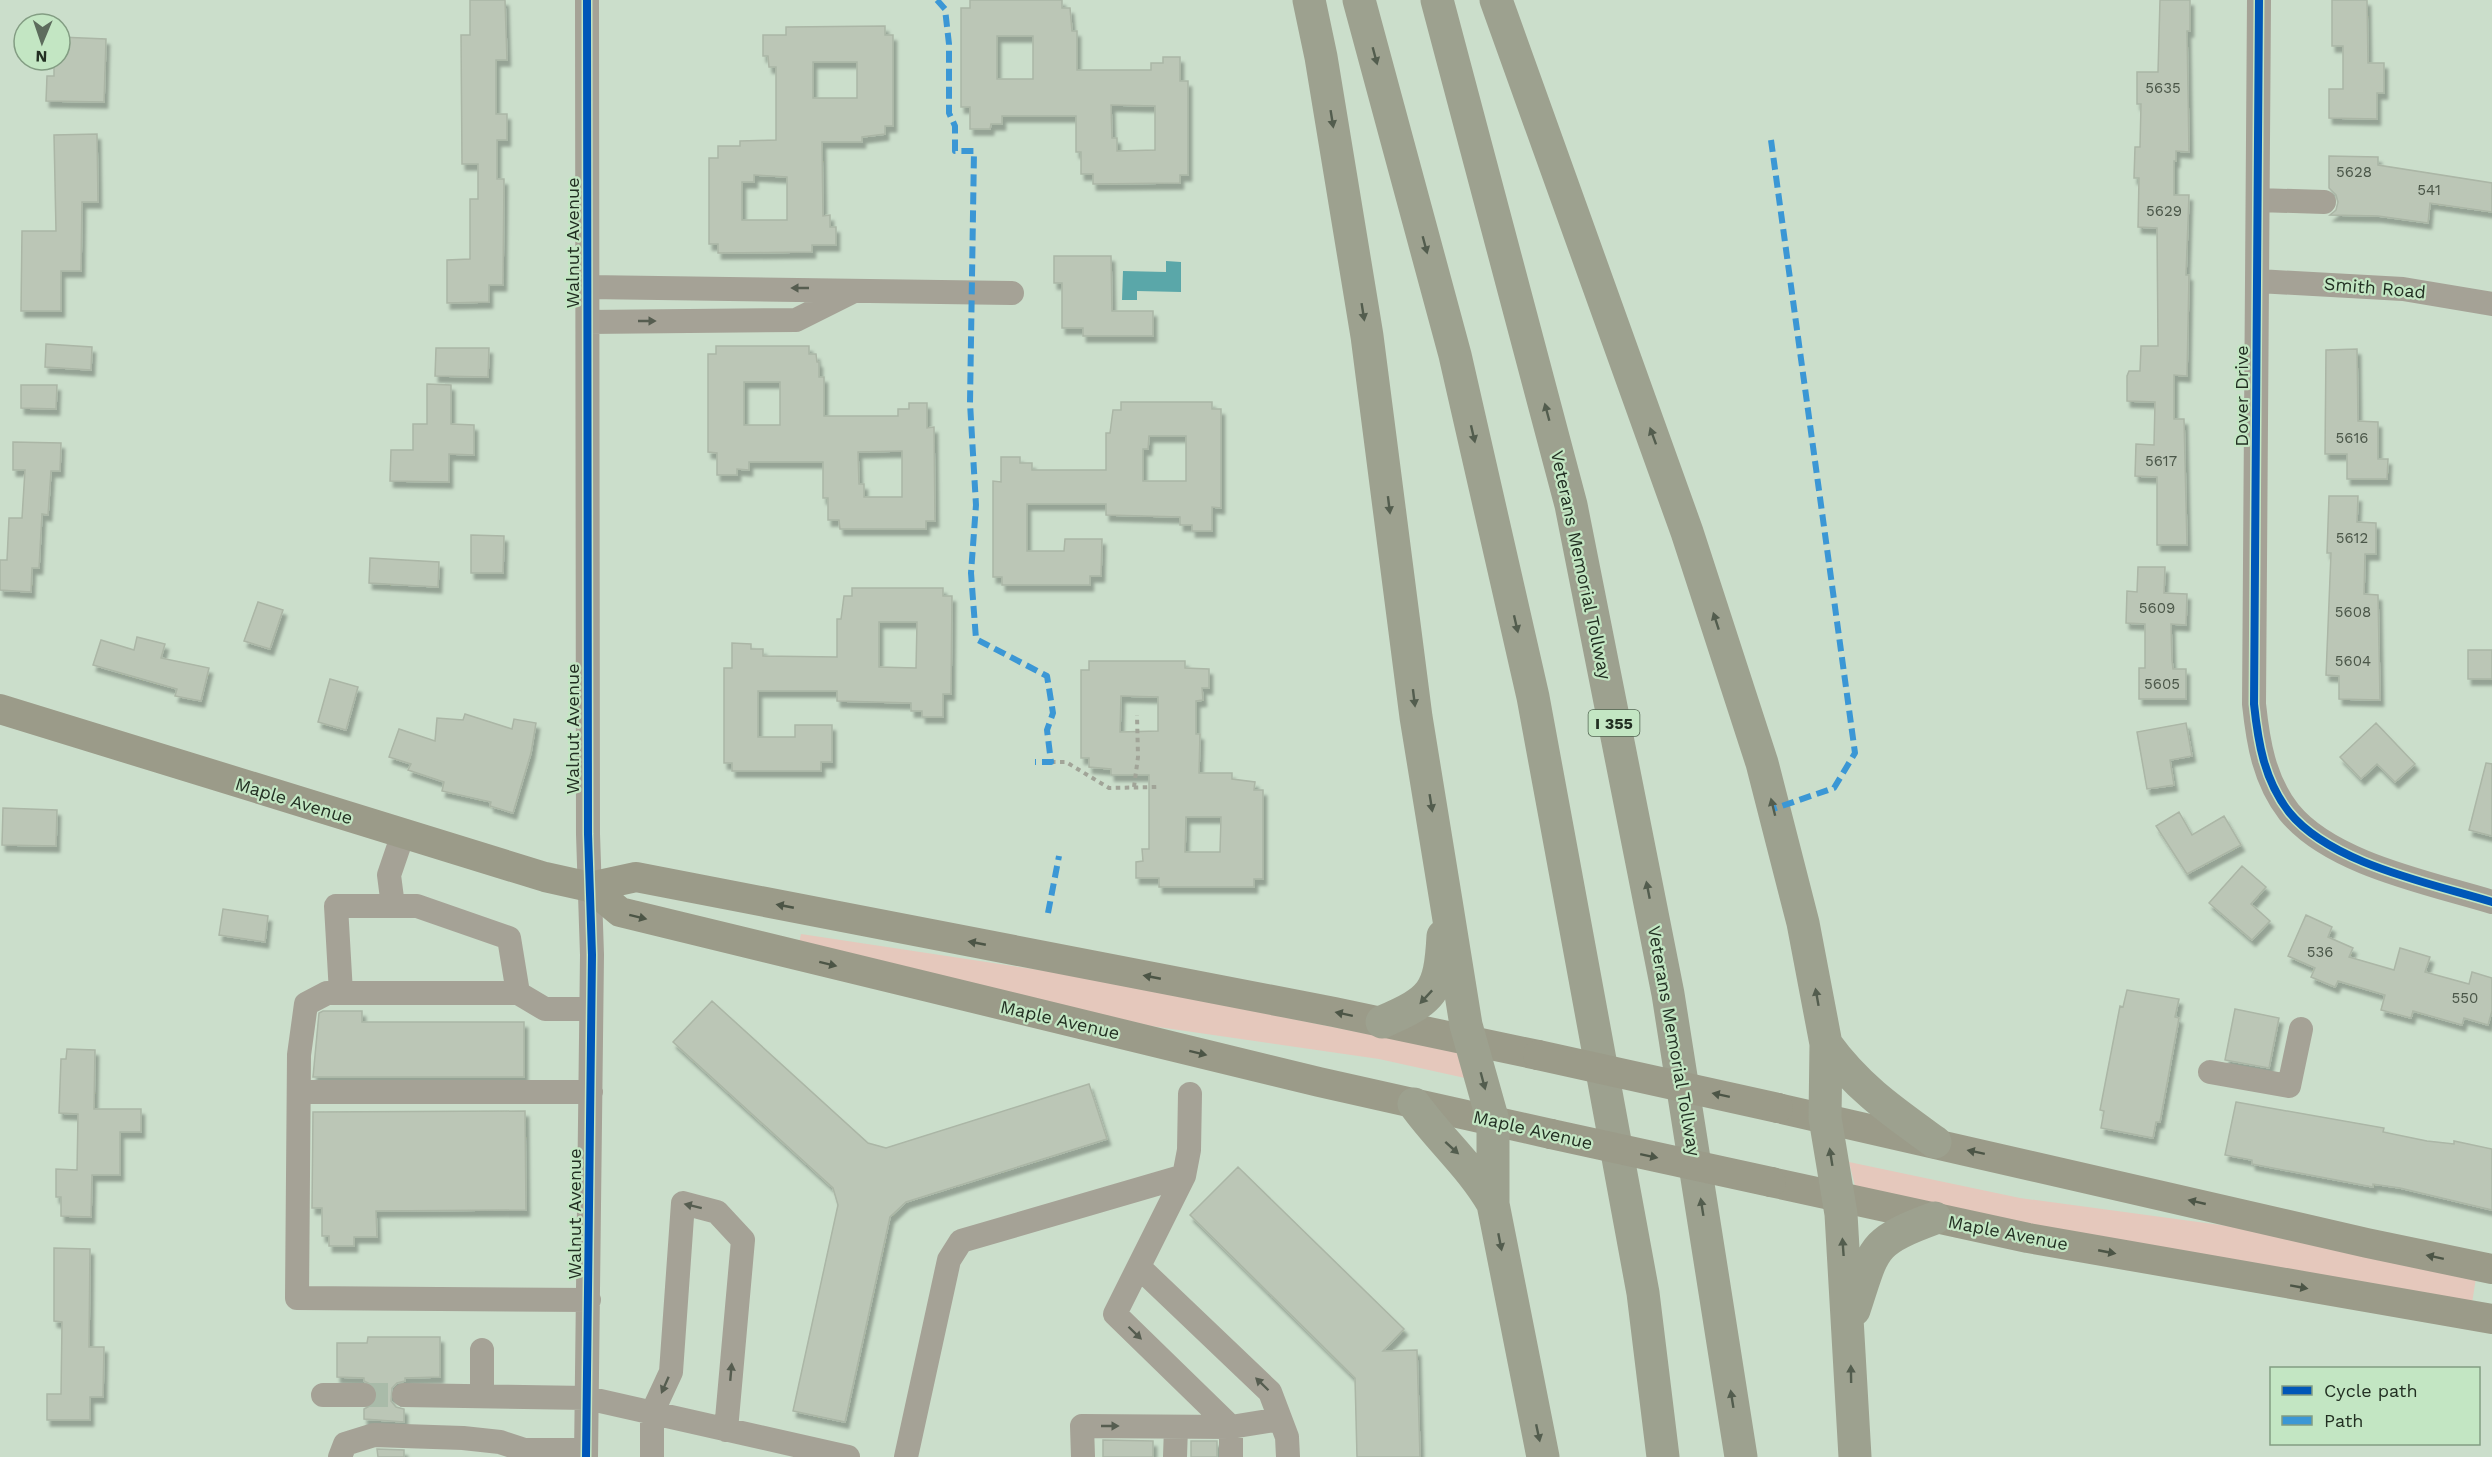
<svg xmlns="http://www.w3.org/2000/svg" width="2492" height="1457" font-family="'Work Sans',sans-serif">
<style>
.green{fill:#e5c8bc}
.water{fill:#5aa7a9}
.building{fill:#bbc6b6;stroke:#abb6a6;stroke-width:1.5;fill-rule:evenodd;filter:url(#shadow)}
.lines{fill:none;stroke-linecap:round;stroke-linejoin:round}
.minor-tunnel{stroke:#a9bba9;stroke-width:24;stroke-dasharray:24 12;stroke-linecap:butt}
.path{stroke:#a1a498;stroke-width:4;stroke-dasharray:4.5 4.5;stroke-linecap:butt}
.minor{stroke:#a5a296;stroke-width:24}
.major{stroke:#9b9b89;stroke-width:30}
.highway{stroke:#9da18f;stroke-width:33}
.major-bridge{stroke:#9b9b89;stroke-width:30}
.quiet{stroke:#3b97d5;stroke-width:6;stroke-dasharray:12 6;stroke-linecap:butt}
.cycleway-casing{stroke:#c3e6c3;stroke-width:11}
.cycleway{stroke:#0057b8;stroke-width:8}
.oneway{fill:#535d4e}
.oneway2{fill:#565d50}
.oneway3{fill:#4c5546}
.labels{text-anchor:middle;stroke-width:4.5;stroke-linejoin:round;paint-order:stroke}
.number-label{font-size:15px;fill:#4a5648}
.shield{fill:#c3e6c3;stroke:#526652;stroke-width:1.5}
.shield-label{font-size:16px;font-weight:bold;fill:#222f22}
.street-label{font-size:18px;fill:#222f22;stroke:#c3e6c3}
</style>
<defs>
<filter id="shadow"><feDropShadow dx="3.5" dy="6" stdDeviation="1.5" flood-color="#0004"/></filter>
</defs>
<rect width="100%" height="100%" fill="#cbdecb"/>
<path class="green" d="M801,934l272,41 390,78 2,25 -86,-19 -228,-33 -352,-83z
M1849,1162l171,36 208,28 248,52 -4,25 -420,-74 -197,-43z"/>
<path class="water" d="M1166,261l15,1v30l-44,-1v9h-15l1,-29 43,1z"/>
<path class="building" d="M470,0h35l2,60h-11v54h11v26h-10v39h7l-1,106h-14v17l-42,1v-43l23,-1v-60h8v-35h-16l-1,-129h9z
M970,0h92v8h8l2,23h5v39h74v-7h12v-6h17v24h8v94h-8v8l-87,1v-10h-12v-22h-5v-36h-74v8h-11l-1,5h-20v-22h-9v-99h9zM997,36h36v43h-36zM1111,105l44,1v44l-38,1v-13h-5z
M2160,0h30v31h-3l2,121 -13,-1v10h-2v34h15l-3,80h3l-2,101 -13,-1v44h10l3,126h-30v-68l-22,-1 1,-32 18,1 1,-43 -28,-1v-25l2,-5h11l1,-25h17l-1,-118 -19,-1 1,-49h-5l1,-31h5l1,-43h-4v-32h21z
M2332,0h35l1,63h16v30h-7v26l-48,-1v-29h14v-43h-11z
M885,26v9h8v91h-8v8l-23,3v5h-40l1,74 7,-1v12h6v18h-24v7l-94,1v-9h-9v-86h9v-12h22v-5l36,-1v-73h-7l-1,-11h-5v-21h23v-8zM813,62h44v36h-44zM754,175l33,2v43h-45v-38h12z
M60,37l46,2 -2,63 -58,-1 1,-25h7v-16h6z
M97,134l1,68h-16l-1,69h-20v40h-40l1,-80h34l-2,-96z
M2329,156l49,1v8l114,18v29l-62,-9 -2,20 -50,-7 -48,-1 6,-5 2,-8 -2,-7 -7,-7z
M1054,256h57l1,55h41v25h-70v-8h-21v-45h-8z
M46,344l46,3 -1,23 -46,-3z
M716,346h93v8h7l1,8h2v15h5v39h74v-7h11v-6h18v25l7,-1 1,94h-9v8h-86l-1,-9h-11v-22h-5v-36h-74v8l-12,-1v6h-20v-22l-9,-1v-98h8zM744,382h36v43h-36zM902,451v46h-38v-13h-5l-1,-32z
M436,348h53l-1,29 -53,-1z
M2357,349l1,72 20,1v37h10l-1,20h-40v-25h-22l1,-104z
M427,384l24,1v39l23,1v30l-25,-1v28l-59,-1 1,-31h22v-26h14z
M21,385h36l-1,24 -35,-1z
M1121,402h91v7h9v99l-9,-1v24h-20v-6h-12v-8l-74,-2v-11h-79v47h37l1,-12h37l-1,37h-11v9h-88v-8h-9v-96l8,1v-25h19v6h12v7h74v-37h4l3,-23h8zM1149,436h37v45h-43v-32h5z
M13,442l48,1 -1,28h-9l-3,44 -6,-1 -3,54h-7l-1,24 -31,-2v-30h7l2,-42h13l3,-48h-12z
M2329,496h29l-1,26 19,1v31h-11l-1,40 14,1 2,105 -41,-1v-23l-13,-1 5,-122h-4z
M471,535l33,1 -1,37h-32z
M370,558l69,4 -1,25 -69,-4z
M2138,567h27l-1,26 23,1 -1,31 -15,-1 1,37 1,8h13v30h-47v-31h6v-44l-19,-1 1,-32 10,1z
M852,588h91v8h9l-1,98h-8v23h-21v-6h-11v-8l-74,-2v-10h-79v46h37v-12h37v37h-11v9h-89v-8h-8v-95h8v-25l19,1v5h12v7l74,1v-38h4l3,-23h8zM879,622h38l-1,46 -37,-1z
M258,602l25,8 -13,39 -26,-8z
M137,637l28,7 -4,14 48,10 -8,33 -26,-5 2,-7 -84,-24 8,-25 33,10z
M2468,650h24v29h-24z
M1089,661h96v7l24,1v19h-7l1,12 -7,1v33h4l-1,39h33v6l23,3 -1,8h9v89h-9v8h-95v-9h-23v-16l7,-1 -1,-12h7v-74h-38v-6l-22,-2v-9h-8v-88h8zM1121,696l37,1v34l-38,1zM1186,817h35l-1,35h-35z
M330,679l28,8 -12,43 -28,-8z
M465,714l47,15 2,-10 22,4 -5,30 -18,60 -23,-7 1,-4 -49,-11 2,-9 -36,-12 3,-6 -22,-7 10,-28 36,12 2,-23 26,2z
M2186,723l6,33 -22,4 4,25 -27,4 -10,-57z
M2376,723l39,41 -20,18 -18,-18 -16,15 -21,-22z
M2486,763l6,1v72l-23,-6z
M3,808l54,2 -1,36 -54,-1z
M2179,812l13,23 32,-19 17,29 -54,29 -31,-48z
M2242,866l24,21 -15,17 19,17 -18,19 -43,-37z
M223,909l45,7 -3,26 -46,-7z
M2306,915l26,12 -4,10 25,11 -4,9 45,13 6,-22 30,9 -5,15 44,12 3,-12 20,6v33l-4,14 -24,-7 -2,7 -49,-14 -2,7 -30,-8 4,-15 -47,-14 -3,6 -24,-10 4,-9 -27,-12z
M2127,990l52,9 -4,18 4,1 -19,104h-4l-3,16 -52,-10 3,-17 -4,-1 20,-104 3,1z
M712,1001l156,142 18,5 203,-64 18,55 -201,63 -16,15 -45,205 -52,-11 45,-206 -5,-17 -160,-146z
M2235,1009l44,9 -10,50 -44,-8z
M323,1011h39v11h162v55h-211l6,-64z
M67,1049l28,1 -1,59h47v23h-21v43h-28l-1,42 -30,-1v-19h-5v-28l21,1 1,-56 -19,-1 2,-54h5z
M2236,1102l148,26 -1,4 44,9 27,3v-3l38,8v61l-92,-22 -27,-4v3l-121,-23v-4l-27,-5z
M525,1111l1,99 -150,1 1,26h-23v9h-25v-10h-7v-28h-10l1,-96z
M1238,1167l166,162 -21,22 34,-1 3,107h-63l-2,-79 -165,-163z
M54,1248l36,1 -1,98h15l-1,50h-13v23h-43v-26h14l1,-72 -8,-1z
M368,1337h72v40l-35,1v3l-8,2 -5,5 -1,13 5,6 8,2v13l-40,-3v-10l13,-7 -1,-15 -12,-6v-3l-27,-1v-34h30z
M1103,1440l50,1v16h-50z
M1191,1441h26v16h-26z
M377,1449l27,1v7h-26z"/>
<g class="lines">
<path class="minor-tunnel" d="M364,1395h40"/>
<path class="path" d="M1051,762h15l43,26 48,-1
M1134,787l4,-30 -1,-42"/>
<path class="minor" d="M2259,0l-5,704c4,38 10,76 35,108 42,52 141,71 203,90
M2258,200l66,2
M2258,281l145,8 89,15
M588,287l424,6
M588,322l208,-2 56,-28
M393,906l-4,-31 14,-41
M341,993l-5,-87h81l92,32 9,55
M2210,1072l79,14 12,-57
M299,1092h292
M1190,1094l-1,56 -5,26 -69,138 116,113v30
M1140,1268l130,124 17,45 1,20
M589,1300l-292,-2 2,-243 7,-51 21,-11h191l27,16h46
M482,1350v46
M323,1395h41
M404,1395l183,3 261,59
M340,1457l5,-13 29,-9 89,3 37,4 24,8h62
M586,1457l6,-502 -4,-121 -1,-834
M652,1457v-44l19,-41 12,-169 34,9 26,28 -17,190
M906,1457l43,-197 12,-19 223,-65
M1083,1457l-1,-31 149,1 49,-8
M1175,1457l1,-30"/>
<path class="major" d="M0,709l545,168 45,10 46,-10 698,135 204,43
M590,887l30,25 699,170 232,52
M1778,1108l589,135 125,26
M1771,1182l257,56 464,81"/>
<path class="highway" d="M1309,0l12,57 46,279 49,381 30,184 20,124 27,96v83l50,253
M1359,0l96,355 78,342 110,596 20,164
M1437,0l134,505 97,489 73,463
M1496,0l191,532 75,231 41,160 23,121 -1,74 16,96 14,243
M1382,1022c51,-22 58,-30 61,-86
M1826,1044c31,43 66,67 109,98
M1414,1104c25,35 57,62 79,100
M1854,1310c21,-63 16,-68 81,-92"/>
<path class="major-bridge" d="M1538,1055l240,53
M1551,1134l220,48"/>
<path class="quiet" d="M937,0l8,9 4,35v69l6,13v25h19l-4,252 6,102 -5,68 5,66 71,37 6,37 -6,17 4,32h-16
M1771,140l84,613 -21,35 -61,21
M1048,913l11,-57"/>
<defs>
<path id="cycleway" d="M2259,0l-5,704c4,38 10,76 35,108 42,52 141,71 203,90
M586,1457l6,-502 -4,-121 -1,-834"/>
</defs>
<use href="#cycleway" class="cycleway-casing"/>
<use href="#cycleway" class="cycleway"/>
</g>
<defs><path id="oneway-solid" d="M-6-.8H1V-3.2L6.5 0L1 3.2V.8H-6Z" transform="scale(1.5)"/></defs>
<g class="oneway">
<use href="#oneway-solid" transform="translate(1375 56) rotate(75)"/>
<use href="#oneway-solid" transform="translate(1332 119) rotate(81)"/>
<use href="#oneway-solid" transform="translate(1425 245) rotate(75)"/>
<use href="#oneway-solid" transform="translate(1363 312) rotate(81)"/>
<use href="#oneway-solid" transform="translate(1547 412) rotate(-105)"/>
<use href="#oneway-solid" transform="translate(1473 434) rotate(77)"/>
<use href="#oneway-solid" transform="translate(1653 436) rotate(-110)"/>
<use href="#oneway-solid" transform="translate(1389 505) rotate(83)"/>
<use href="#oneway-solid" transform="translate(1716 621) rotate(-108)"/>
<use href="#oneway-solid" transform="translate(1516 624) rotate(77)"/>
<use href="#oneway-solid" transform="translate(1414 698) rotate(83)"/>
<use href="#oneway-solid" transform="translate(1431 803) rotate(81)"/>
<use href="#oneway-solid" transform="translate(1773 807) rotate(-104)"/>
<use href="#oneway-solid" transform="translate(1648 890) rotate(-101)"/>
<use href="#oneway-solid" transform="translate(1426 997) rotate(133)"/>
<use href="#oneway-solid" transform="translate(1817 997) rotate(-100)"/>
<use href="#oneway-solid" transform="translate(1483 1081) rotate(75)"/>
<use href="#oneway-solid" transform="translate(1452 1148) rotate(42)"/>
<use href="#oneway-solid" transform="translate(1831 1157) rotate(-99)"/>
<use href="#oneway-solid" transform="translate(1702 1207) rotate(-99)"/>
<use href="#oneway-solid" transform="translate(1500 1242) rotate(79)"/>
<use href="#oneway-solid" transform="translate(1843 1247) rotate(-94)"/>
<use href="#oneway-solid" transform="translate(1851 1374) rotate(-91)"/>
<use href="#oneway-solid" transform="translate(1732 1399) rotate(-99)"/>
<use href="#oneway-solid" transform="translate(1538 1433) rotate(78)"/>
</g>
<g class="oneway2">
<use href="#oneway-solid" transform="translate(800 288) rotate(-180)"/>
<use href="#oneway-solid" transform="translate(647 321)"/>
<use href="#oneway-solid" transform="translate(693 1206) rotate(-166)"/>
<use href="#oneway-solid" transform="translate(1135 1333) rotate(44)"/>
<use href="#oneway-solid" transform="translate(731 1372) rotate(-85)"/>
<use href="#oneway-solid" transform="translate(1262 1384) rotate(-136)"/>
<use href="#oneway-solid" transform="translate(665 1385) rotate(114)"/>
<use href="#oneway-solid" transform="translate(1110 1426)"/>
</g>
<g class="oneway3">
<use href="#oneway-solid" transform="translate(785 906) rotate(-169)"/>
<use href="#oneway-solid" transform="translate(638 917) rotate(14)"/>
<use href="#oneway-solid" transform="translate(977 943) rotate(-169)"/>
<use href="#oneway-solid" transform="translate(828 964) rotate(14)"/>
<use href="#oneway-solid" transform="translate(1152 977) rotate(-169)"/>
<use href="#oneway-solid" transform="translate(1344 1014) rotate(-168)"/>
<use href="#oneway-solid" transform="translate(1198 1053) rotate(14)"/>
<use href="#oneway-solid" transform="translate(1721 1095) rotate(-168)"/>
<use href="#oneway-solid" transform="translate(1976 1152) rotate(-168)"/>
<use href="#oneway-solid" transform="translate(1649 1156) rotate(12)"/>
<use href="#oneway-solid" transform="translate(2197 1202) rotate(-167)"/>
<use href="#oneway-solid" transform="translate(2107 1252) rotate(11)"/>
<use href="#oneway-solid" transform="translate(2435 1257) rotate(-168)"/>
<use href="#oneway-solid" transform="translate(2299 1287) rotate(10)"/>
</g>
<g class="labels">
<g class="number-label">
<text x="2163" y="93">5635</text>
<text x="2354" y="177">5628</text>
<text x="2429" y="195">541</text>
<text x="2164" y="216">5629</text>
<text x="2352" y="443">5616</text>
<text x="2161" y="466">5617</text>
<text x="2352" y="543">5612</text>
<text x="2157" y="613">5609</text>
<text x="2353" y="617">5608</text>
<text x="2353" y="666">5604</text>
<text x="2162" y="689">5605</text>
<text x="2320" y="957">536</text>
<text x="2465" y="1003">550</text>
</g>
<rect class="shield" x="1588.5" y="710" width="51" height="26" rx="4.5"/>
<g class="shield-label">
<text x="1614" y="729">I 355</text>
</g>
<g class="street-label">
<text transform="translate(573 243) rotate(-90)" y="6">Walnut Avenue</text>
<text transform="translate(2375 288) rotate(5)" y="6">Smith Road</text>
<text transform="translate(2242 396) rotate(-90)" y="6">Dover Drive</text>
<text transform="translate(1581 565) rotate(78)" y="6">Veterans Memorial Tollway</text>
<text transform="translate(573 729) rotate(-90)" y="6">Walnut Avenue</text>
<text transform="translate(294 801) rotate(17)" y="6">Maple Avenue</text>
<text transform="translate(1060 1020) rotate(13)" y="6">Maple Avenue</text>
<text transform="translate(1674 1041) rotate(80)" y="6">Veterans Memorial Tollway</text>
<text transform="translate(1533 1130) rotate(13)" y="6">Maple Avenue</text>
<text transform="translate(575 1214) rotate(-90)" y="6">Walnut Avenue</text>
<text transform="translate(2008 1233) rotate(11)" y="6">Maple Avenue</text>
</g>
</g>
<rect x="2270" y="1367" width="210" height="78" fill="#c3e6c3" stroke="#839d83" stroke-width="1.5"/>
<rect x="2282" y="1386" width="30" height="9" fill="#0057b8" stroke="#839d83" stroke-width="1.5"/>
<text x="2324" y="1397" font-size="18" fill="#222f22">Cycle path</text>
<rect x="2282" y="1416" width="30" height="9" fill="#3b97d5" stroke="#839d83" stroke-width="1.5"/>
<text x="2324" y="1427" font-size="18" fill="#222f22">Path</text>
<g transform="translate(42 42) rotate(182)"><circle r="28" fill="#c3e6c3" stroke="#839d83" stroke-width="1.5"/>
<path d="M0-4.5L10 22L0 15L-10 22Z" fill="#5d6c5d"/>
<text y="-9" font-size="16" font-weight="bold" text-anchor="middle" fill="#222f22">N</text>
</g>
</svg>
